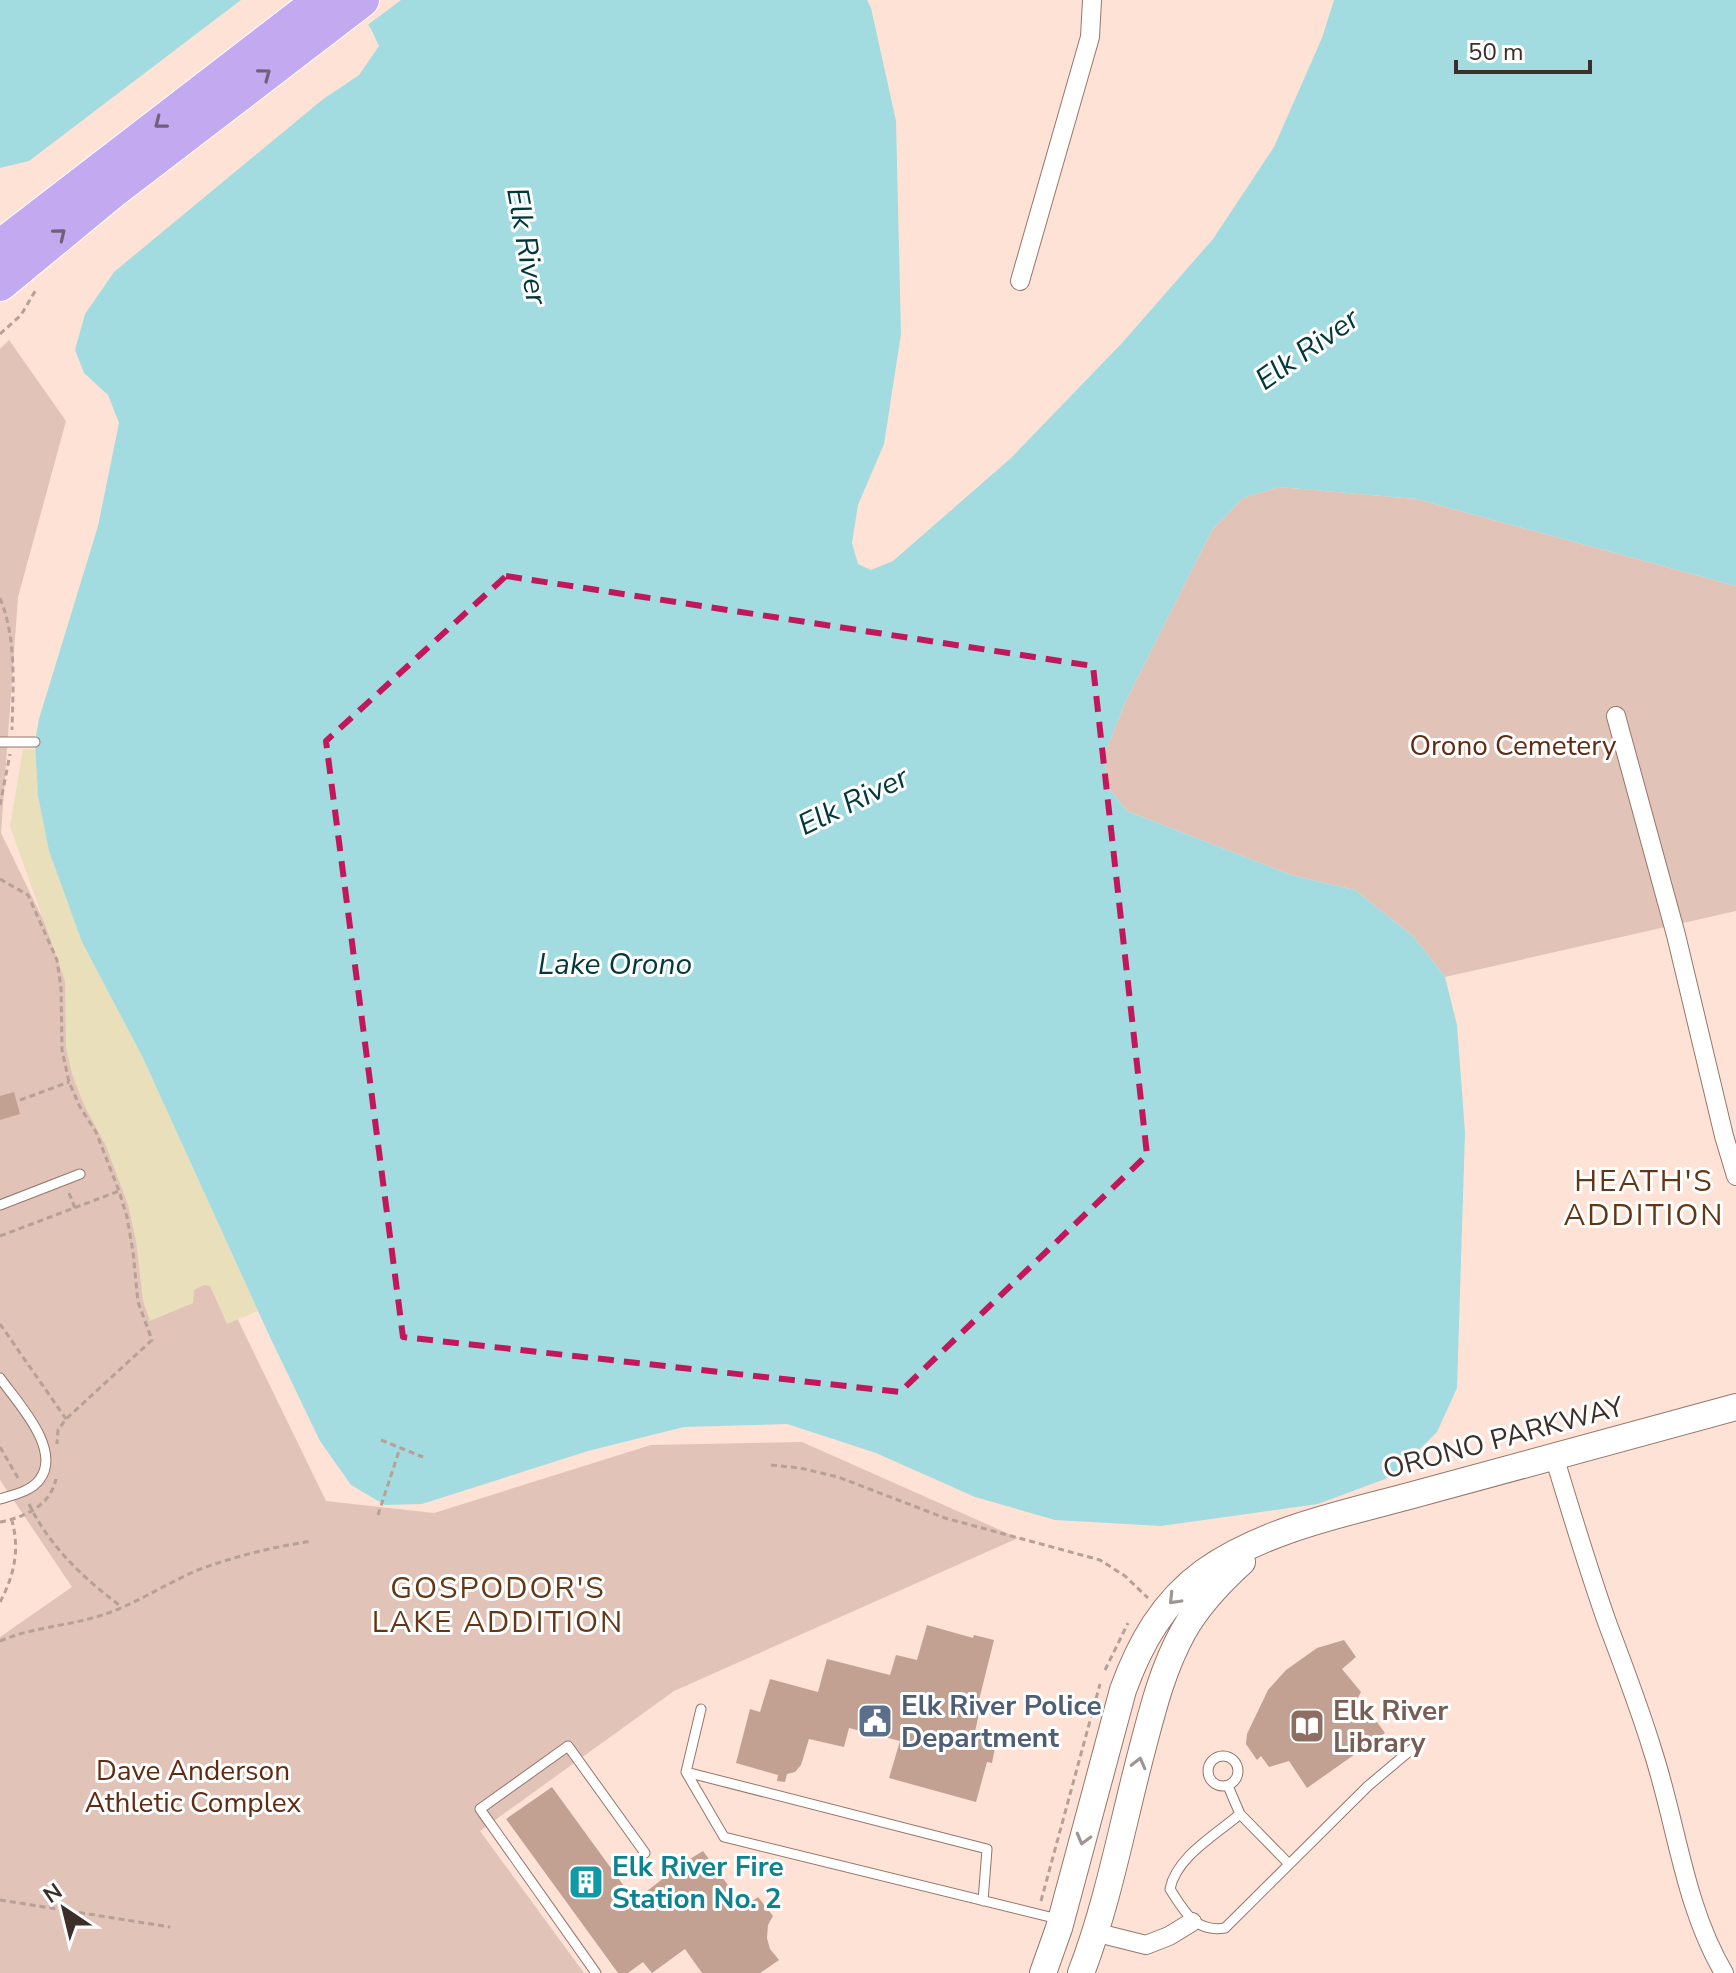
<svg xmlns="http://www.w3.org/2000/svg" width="1736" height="1973" font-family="'Nunito Sans',sans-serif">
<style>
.green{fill:#e1c3b7}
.sand{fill:#e9dfba}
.water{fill:#a3dce0}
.pier{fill:#fee2d6}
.building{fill:#c2a193}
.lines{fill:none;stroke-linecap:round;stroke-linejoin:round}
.lane-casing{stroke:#967669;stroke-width:11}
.street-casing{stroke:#967669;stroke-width:20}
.secondary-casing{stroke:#967669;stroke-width:28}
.highway-casing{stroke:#fff;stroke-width:36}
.path{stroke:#b7a097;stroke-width:3;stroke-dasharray:6 4;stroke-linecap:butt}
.lane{stroke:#fff;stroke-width:9}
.street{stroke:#fff;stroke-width:18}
.secondary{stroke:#fff;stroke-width:26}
.highway{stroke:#c3a9f0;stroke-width:34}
.oneway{stroke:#725f79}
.oneway2{stroke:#9e9694}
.marked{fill:none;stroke:#c2185b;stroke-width:6;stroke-dasharray:16 10;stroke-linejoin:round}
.labels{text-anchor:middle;stroke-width:6;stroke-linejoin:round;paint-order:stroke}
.park-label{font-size:28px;fill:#622a11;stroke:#fff}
.street-label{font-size:28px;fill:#3c2e29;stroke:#fff}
.service-label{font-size:28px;font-weight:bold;fill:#4e5e75;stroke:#fff;text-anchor:start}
.education-label{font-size:28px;font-weight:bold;fill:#785e54;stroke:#fff;text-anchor:start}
.culture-label{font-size:28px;font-weight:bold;fill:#0d838f;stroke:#fff;text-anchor:start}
.water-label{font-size:30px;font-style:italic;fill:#00383b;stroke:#fff}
.neighbourhood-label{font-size:30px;letter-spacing:2px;fill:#643614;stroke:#fff}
</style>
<rect width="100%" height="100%" fill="#fee2d6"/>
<path class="green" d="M9,340l57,81 -48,176 -17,236 325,668 108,12 217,-68 151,-3 216,96 -344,153 -194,140 104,142h-584v-336l72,-50 -72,-107v-1131z
M1279,487l137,12 320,87v325l-291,66 -32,-41 -58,-46 -64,-15 -164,-64 -20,-25 -2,-33 20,-50 87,-173 31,-32z"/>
<path class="sand" d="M23,749l13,1 2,46 11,55 33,91 61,116 115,253 -31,13 -17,-38 -6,-1 -10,5 -1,13 -43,18 -7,-20 -7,-60 -8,-36 -22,-59 -22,-41 -12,-31 -6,-26 -1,-67 -55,-155z"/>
<path class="water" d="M0,0h241l-212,161 -29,7z
M351,0h516l4,8 25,113 5,213 -17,110 -26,61 -6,38 6,21 13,6 22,-9 118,-103 111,-115 91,-104 61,-92 48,-109 12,-38h402v586l-320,-87 -137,-12 -36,11 -31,32 -87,173 -20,50 2,33 20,25 164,64 64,15 58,46 32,41 12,48 8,107 -8,256 -20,44 -44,44 -75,28 -157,22 -106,-6 -80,-23 -99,-44 -89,-29 -103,3 -96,24 -166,53 -37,1 -34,-20 -31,-44 -51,-106 -126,-277 -61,-116 -33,-91 -11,-55 -3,-54 4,-23 59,-193 21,-103 -11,-28 -24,-22 -9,-23 10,-36 29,-42 208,-172 37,-25 20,-29 -8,-17z"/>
<path class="pier" d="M347,0h54l-36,27z"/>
<path class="building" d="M14,1092l6,22 -20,6v-24z
M927,1625l46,13 1,-3 20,5 -18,72 3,1 -4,19 22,6 -5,25 -5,-1 -11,40 -87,-24 11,-37 -51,-13 -5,19 -35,-8 -8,26 -6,7 -8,2 -2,8 -8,-1 1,-6 -42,-12 14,-54 10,3 10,-33 48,13 9,-33 63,16 6,-20 21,5z
M1344,1640l12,17 -14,12 19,23 -12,22 5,7 15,-10 16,22 -78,55 -18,-27 -20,6 -8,-11 -4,4 -11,-16 1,-10 21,-44 18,-20 31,-22z
M552,1787l85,117 13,-9 -3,-4 27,-21 1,3 6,-4 -1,-4 23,-14 41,56 14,-10 15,19 -5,9 -1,13 3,11 9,11 -19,13h-58l-17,-24 -33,24 -9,-11 -15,11h-10l-112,-154z"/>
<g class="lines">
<defs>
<path id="lane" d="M0,742h35
M0,1205l80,-31
M0,1378c17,24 62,71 40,101 -8,12 -27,16 -40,20
M701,1709l-15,63 38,65 334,82
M1208 1771a15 15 0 1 1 30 0a15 15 0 1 1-30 0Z
M686,1772l301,77 -4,52
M1228,1786l12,28 49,50
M1240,1814c-23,20 -64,43 -70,75 14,22 25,44 55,39l143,-142 44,-37
M596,1973l-116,-164 88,-63 77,107"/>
<path id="street" d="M1020,281l70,-244 2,-37
M1616,716l60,219 48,201 12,40
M1554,1456c17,56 34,113 54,169 16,42 32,84 45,127 24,74 31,153 71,221
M1094,1932l52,13 23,-9 23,-14"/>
<path id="secondary" d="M1043,1973l16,-45 64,-238c17,-47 40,-88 81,-118 62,-44 144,-59 216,-79 105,-29 210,-58 316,-86
M1081,1973c27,-70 41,-147 60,-219 11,-42 21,-84 42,-122 15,-27 36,-49 59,-70"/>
<path id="highway" d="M0,247l321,-247
M0,284l114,-94 248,-190"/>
</defs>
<use href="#lane" class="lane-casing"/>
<use href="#street" class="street-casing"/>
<use href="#secondary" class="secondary-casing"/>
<use href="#highway" class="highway-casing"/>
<path class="path" d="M0,334l21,-19 16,-27
M0,598c17,42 13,88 12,132
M0,805l10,-51
M0,879l28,16 29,65 4,28 1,62 7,32 11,25 16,25 23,59 8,26 6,35 5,50 14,38 -86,79 -8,11 -1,14
M20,1100l49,-18
M69,1193l6,15
M0,1236l119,-45
M0,1324l66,95
M381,1440l42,17
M0,1447l18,31
M771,1465l29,3 38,9 107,41 155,42 25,16 23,22
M29,1504c20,42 56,76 93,103
M378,1515l22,-67
M0,1522c25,-5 50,-16 56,-43
M0,1602c14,-26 20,-52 12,-81
M0,1641c35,-15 73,-15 108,-28 31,-11 59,-30 90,-43 37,-14 75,-23 114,-29
M1105,1670l23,-47
M0,1900l170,27
M1041,1901l59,-217"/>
<use href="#lane" class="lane"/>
<use href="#street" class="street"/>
<use href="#secondary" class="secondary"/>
<use href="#highway" class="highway"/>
</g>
<defs><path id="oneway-chevron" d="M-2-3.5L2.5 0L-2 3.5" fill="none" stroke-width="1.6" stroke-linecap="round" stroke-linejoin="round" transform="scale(2)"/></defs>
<g class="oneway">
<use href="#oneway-chevron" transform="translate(265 74) rotate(-37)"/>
<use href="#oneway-chevron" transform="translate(160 123) rotate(142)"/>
<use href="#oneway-chevron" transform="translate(60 234) rotate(-39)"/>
</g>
<g class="oneway2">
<use href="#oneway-chevron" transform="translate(1174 1599) rotate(134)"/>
<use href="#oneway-chevron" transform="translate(1139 1763) rotate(-76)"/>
<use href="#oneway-chevron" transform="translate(1083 1839) rotate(105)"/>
</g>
<path class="marked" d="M506,576l587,90 54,489 -247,237 -497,-55 -77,-596z"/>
<defs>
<symbol id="civic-square" viewBox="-11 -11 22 22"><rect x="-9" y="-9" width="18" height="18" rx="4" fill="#5c6f8a" stroke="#fff"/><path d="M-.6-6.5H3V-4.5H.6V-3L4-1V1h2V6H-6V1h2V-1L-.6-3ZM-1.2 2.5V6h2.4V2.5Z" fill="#fff"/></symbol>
<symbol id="library-square" viewBox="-11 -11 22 22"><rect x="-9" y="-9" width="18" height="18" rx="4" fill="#8d6e63" stroke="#fff"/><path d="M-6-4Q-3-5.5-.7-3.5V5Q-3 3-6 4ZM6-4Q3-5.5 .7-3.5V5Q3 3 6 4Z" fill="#fff"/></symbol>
<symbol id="building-square" viewBox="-11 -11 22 22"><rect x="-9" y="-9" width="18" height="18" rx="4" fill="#0f9aa8" stroke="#fff"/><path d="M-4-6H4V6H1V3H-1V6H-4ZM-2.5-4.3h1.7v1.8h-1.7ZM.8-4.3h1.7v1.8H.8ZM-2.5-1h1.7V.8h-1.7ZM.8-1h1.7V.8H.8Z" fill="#fff"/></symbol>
</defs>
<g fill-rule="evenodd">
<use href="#civic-square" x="855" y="1701" width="40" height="40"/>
<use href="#library-square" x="1287" y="1706" width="40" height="40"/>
<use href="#building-square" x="566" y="1862" width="40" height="40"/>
</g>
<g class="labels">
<g class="park-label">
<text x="1513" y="755">Orono Cemetery</text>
<text x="193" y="1780">Dave Anderson<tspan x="193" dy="32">Athletic Complex</tspan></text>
</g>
<g class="street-label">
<text transform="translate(1503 1437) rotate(-15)" y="10">ORONO PARKWAY</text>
</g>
<g class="service-label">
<text x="901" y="1715">Elk River Police<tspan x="901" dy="32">Department</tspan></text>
</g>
<g class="education-label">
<text x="1333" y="1720">Elk River<tspan x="1333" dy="32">Library</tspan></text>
</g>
<g class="culture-label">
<text x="612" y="1876">Elk River Fire<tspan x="612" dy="32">Station No. 2</tspan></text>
</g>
<g class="water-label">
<text transform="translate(527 246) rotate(80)" y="10">Elk River</text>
<text transform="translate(1307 349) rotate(-35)" y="10">Elk River</text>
<text transform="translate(853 801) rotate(-26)" y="10">Elk River</text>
<text x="615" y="974">Lake Orono</text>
</g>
<g class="neighbourhood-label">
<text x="1644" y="1191">HEATH'S<tspan x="1644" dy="34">ADDITION</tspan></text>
<text x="498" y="1598">GOSPODOR'S<tspan x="498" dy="34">LAKE ADDITION</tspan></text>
</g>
</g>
<g transform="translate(64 1909) rotate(325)" stroke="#ffffff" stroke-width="6" paint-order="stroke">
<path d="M0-6L14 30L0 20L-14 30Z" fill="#3c2e29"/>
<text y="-12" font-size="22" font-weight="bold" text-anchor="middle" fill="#3c2e29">N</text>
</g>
<path d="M1456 60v12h134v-12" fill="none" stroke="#3c2e29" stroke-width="4"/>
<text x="1468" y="60" font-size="24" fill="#3c2e29" stroke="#ffffff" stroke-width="6" paint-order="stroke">50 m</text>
</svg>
